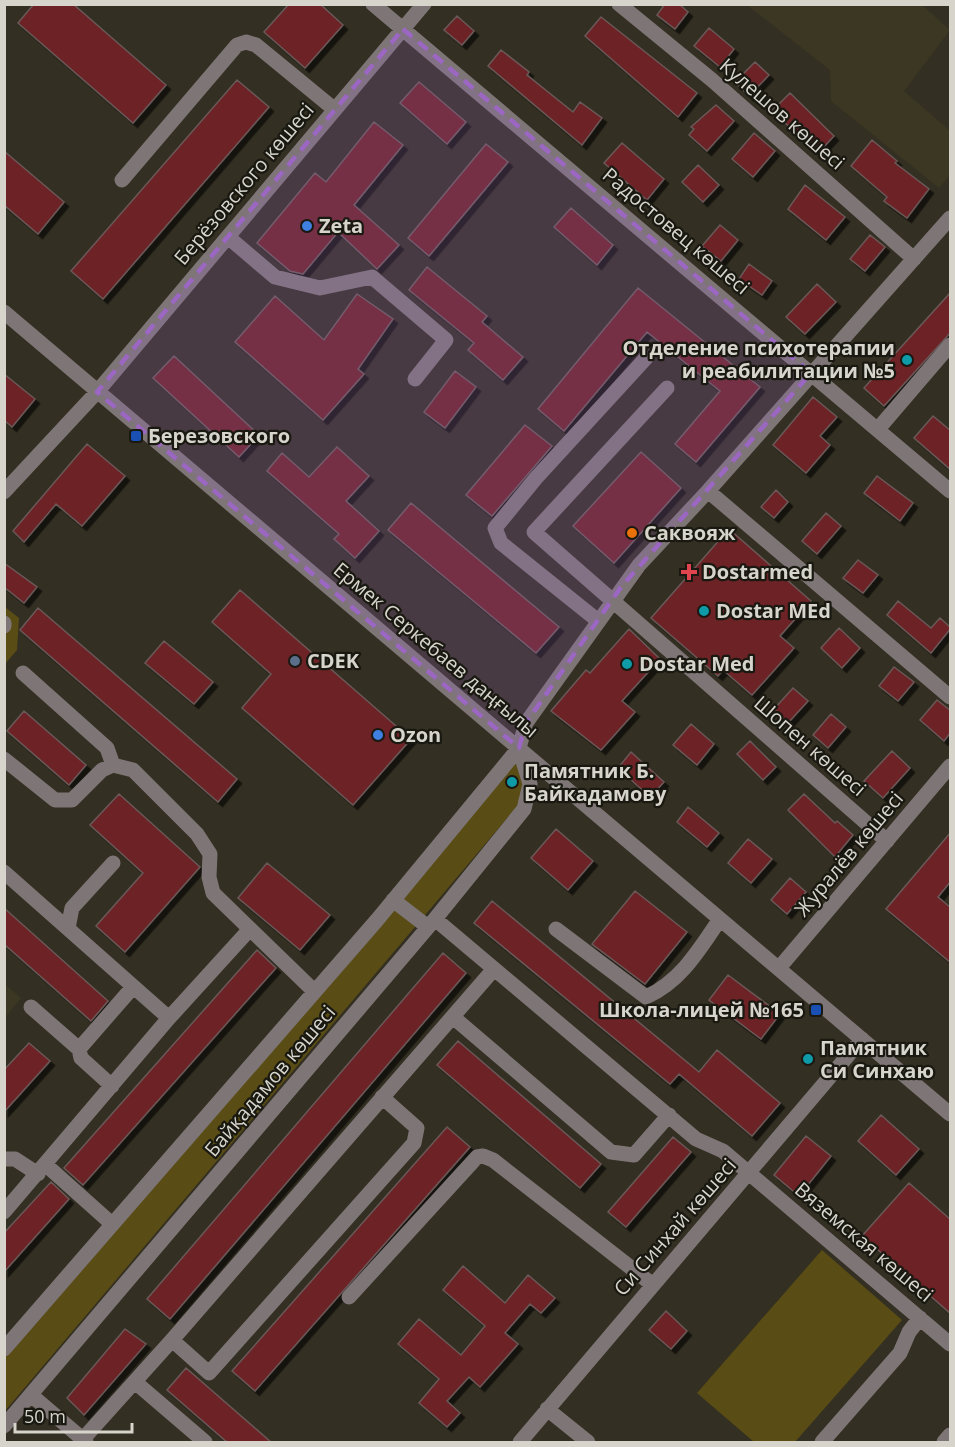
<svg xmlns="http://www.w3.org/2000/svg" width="955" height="1447" font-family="'Open Sans',sans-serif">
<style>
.built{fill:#3c3723}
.green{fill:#594c15}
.building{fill:#6d2025;stroke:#6b5958;stroke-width:1.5;filter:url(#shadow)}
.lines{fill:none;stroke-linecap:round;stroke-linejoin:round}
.minor{stroke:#7e7576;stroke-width:15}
.marked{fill:#9b67c3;fill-opacity:0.2;stroke:#9b67c3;stroke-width:4.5;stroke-dasharray:12 8;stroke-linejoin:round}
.shop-dot{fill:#3f7fe0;stroke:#191811;stroke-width:2}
.culture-dot{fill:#0f9aa8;stroke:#191811;stroke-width:2}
.transit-dot{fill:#1a4fb4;stroke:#191811;stroke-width:2}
.food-dot{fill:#e8710a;stroke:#191811;stroke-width:2}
.health-dot{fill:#e0444e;stroke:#191811;stroke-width:2}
.service-dot{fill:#5c6f8a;stroke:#191811;stroke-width:2}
.labels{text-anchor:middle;stroke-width:4.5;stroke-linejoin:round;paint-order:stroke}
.street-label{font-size:20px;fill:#d6d4cb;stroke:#191811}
.poi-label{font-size:20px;font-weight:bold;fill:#d6d4cb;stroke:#191811;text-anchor:start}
</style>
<defs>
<filter id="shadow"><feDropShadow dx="4.5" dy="4.5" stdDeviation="0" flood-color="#0009"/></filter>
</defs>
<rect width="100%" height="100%" fill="#332f22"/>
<path class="built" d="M747,5h175l28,25 -46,61 46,40v44l-11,13 -108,-87 -1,-31z
M5,984l16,14 -16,20z"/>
<path class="green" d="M5,607l14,11 -2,32 -12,14z
M518,757l7,40 -520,614v-56z
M822,1250l80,70 -107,122h-41l-57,-49z"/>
<path class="building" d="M34,4h39l93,81 -33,38 -115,-100z
M289,4h31l23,21 -38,43 -41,-36z
M665,4h14l9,8 -13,17 -18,-14z
M457,16l17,15 -12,14 -18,-15z
M601,17l96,76 -19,24 -93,-81z
M709,28l25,21 -14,18 -26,-21z
M501,50l28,22 -2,3 46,37 7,-10 22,16 -20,27 -94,-79z
M755,62l14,13 -20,21 -14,-14z
M237,80l32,27 -166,192 -32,-28z
M419,82l47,40 -19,22 -47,-41z
M790,93l44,43 -16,17 -46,-42z
M716,105l18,16 -27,30 -18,-16 5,-6 -3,-2z
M374,122l29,23 -49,60 45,40 -22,24 -39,-37 -35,42 -13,-3 -33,-28 58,-70 11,9z
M754,133l21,18 -22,26 -21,-18z
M872,140l25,21 -2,2 34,26 -22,29 -23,-17 3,-4 -36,-31z
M622,143l42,36 -17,21 -43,-37z
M486,144l22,18 -79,94 -21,-18z
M4,151l60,51 -26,32 -34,-29z
M698,165l21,20 -16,17 -21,-20z
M805,185l40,32 -19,23 -38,-31z
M571,208l42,37 -16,20 -43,-38z
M720,225l18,15 -17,21 -19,-15z
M870,235l15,12 -20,24 -15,-12z
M749,264l23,17 -10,14 -23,-16z
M427,267l60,49 -5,6 41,35 -20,23 -35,-30 6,-7 -65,-53z
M817,284l19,18 -31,32 -19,-17z
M638,288l122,99 -64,75 -21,-18 45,-53 -73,-59 -83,99 -26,-22z
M951,292v40l-67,74 -20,-18z
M357,294l36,25 -35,50 6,5 -41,46 -88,-78 40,-46 49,44z
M174,356l85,79 -20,22 -86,-79z
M455,371l21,16 -31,41 -21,-16z
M4,374l31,25 -23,28 -8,-7z
M813,397l24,20 -17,19 10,9 -24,28 -33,-28z
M933,416l18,15v39l-37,-32z
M525,425l27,21 -60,70 -26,-21z
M87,444l38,32 -43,50 -26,-22 -32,38 -11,-11z
M337,447l32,29 -23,25 33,30 -24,27 -21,-19 5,-5 -72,-63 15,-18 27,24z
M641,452l40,36 -67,75 -41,-37z
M877,476l36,27 -13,18 -36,-28z
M776,490l12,12 -14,16 -13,-11z
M411,503l148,124 -23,26 -148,-123z
M826,513l15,13 -24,28 -15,-13z
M729,529l82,72 -31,35 14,12 -42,47 -29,-25 -5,6 -67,-58z
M858,560l20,15 -15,18 -20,-15z
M4,563l33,24 -13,16 -20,-16z
M240,590l171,149 -58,66 -111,-97 29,-34 -59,-52z
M898,601l33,27 9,-10 11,10 -20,25 -44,-38z
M38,608l199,171 -19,23 -198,-172z
M839,628l21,20 -18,20 -21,-20z
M629,629l31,30 -38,42 13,11 -34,38 -50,-39 35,-41 4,3z
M164,641l49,41 -19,22 -49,-41z
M894,667l20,15 -16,19 -19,-15z
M793,688l15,13 -20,22 -14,-14z
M937,700l14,11v21l-7,9 -24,-21z
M24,711l62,54 -17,20 -62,-54z
M831,714l15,13 -18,21 -15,-13z
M691,724l23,20 -17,21 -24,-20z
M750,741l26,26 -13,13 -26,-26z
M892,751l18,17 -27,30 -19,-17z
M631,752l33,30 -14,15 -32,-29z
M119,794l81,73 -75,85 -29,-26 47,-53 -53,-48z
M804,794l31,29 2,-2 16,14 -18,22 -47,-47z
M688,807l31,26 -12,14 -30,-25z
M556,829l37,32 -25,29 -37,-32z
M951,832v49l-13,16 13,11v55l-65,-54z
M748,839l24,20 -21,24 -23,-20z
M267,863l63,52 -30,35 -62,-52z
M790,878l16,14 -19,22 -16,-14z
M635,891l52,41 -42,52 -53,-40z
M492,901l207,171 18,-22 63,53 -28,33 -73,-62 -9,10 -196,-161z
M4,908l104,93 -17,20 -87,-77z
M257,950l19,18 -193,217 -19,-17z
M443,953l23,20 -296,346 -23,-20z
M728,975l52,39 -19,25 -52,-39z
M458,1041l143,123 -21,24 -143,-123z
M29,1043l21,18 -46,51v-42z
M881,1115l38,34 -23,26 -38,-34z
M447,1127l23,20 -215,244 -23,-20z
M806,1136l25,20 -32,40 -25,-21z
M673,1137l18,15 -65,75 -18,-15z
M51,1182l18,17 -65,73v-39z
M909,1183l42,37v94l-89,-78z
M463,1266l42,37 23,-28 27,23 -14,15 -11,-9 -25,29 13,11 -38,43 -11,-10 -22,24 13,12 -13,14 -28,-24 20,-24 -41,-35 21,-25 42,36 24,-29 -42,-36z
M666,1311l21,20 -16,18 -22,-19z
M125,1329l21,15 -62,71 -17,-17z
M186,1368l86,75h-44l-61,-53z"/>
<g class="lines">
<path class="minor" d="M373,4l577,487
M619,4l93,76 202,179
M122,180l115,-135 9,-3 10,3 78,64
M228,237l47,40 45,11 52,-11 74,63 -31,39
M4,312l946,802
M667,388l-133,144 353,309
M878,429l72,-84
M708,491l242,206
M4,492l93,-100 327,-388
M597,620l-96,-77 -6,-15 41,-50 110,-120
M4,623v3
M23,673l84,75 6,17
M4,759l51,41h17l30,-30 11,-5 20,5 64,64 13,20 -1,23 4,16 101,98
M4,872l165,146
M393,900l35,27
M435,919l261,220 27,12 227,193
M68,928l4,-20 41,-45
M556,929l90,68c35,-16 53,-47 74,-78
M779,968l171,-202
M31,1007l48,42
M453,1017l158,135 23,3 35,-40
M112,1086l-31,-28 -2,-9 54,-62
M4,1159h11l23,15
M46,1165l66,59
M4,1212l165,-194 81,-89
M349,1297l128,-140 6,-1 10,4 160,125
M172,1340l37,33 205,-230 3,-15 -35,-31
M4,1349l373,-429 142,-172 7,-25 113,-158 69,-74 242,-273
M135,1382l70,60
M31,1395l55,47
M547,1409l41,33
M4,1426l431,-507 89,-110 6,-25 -11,-36
M83,1439l89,-99 322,-371
M520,1442l342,-403
M822,1442l78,-89 9,-21 11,-14
M944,1442l6,-7"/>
</g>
<path class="marked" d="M403,29l408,344 -190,214 -95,136 -7,25 -422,-356z"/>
<g class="shop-dot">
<circle cx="307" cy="226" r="6"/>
<circle cx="378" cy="735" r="6"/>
</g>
<g class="culture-dot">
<circle cx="907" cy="360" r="6"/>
<circle cx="704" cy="611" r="6"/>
<circle cx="627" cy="664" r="6"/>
<circle cx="512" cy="782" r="6"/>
<circle cx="808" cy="1059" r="6"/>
</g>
<g class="transit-dot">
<rect x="130" y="430" width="12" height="12" rx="3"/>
<rect x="810" y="1004" width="12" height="12" rx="3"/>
</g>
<circle class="food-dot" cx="632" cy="533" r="6"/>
<path class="health-dot" d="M686 563h6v6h6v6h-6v6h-6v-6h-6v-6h6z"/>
<circle class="service-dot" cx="295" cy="661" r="6"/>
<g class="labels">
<g class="street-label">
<text transform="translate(782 114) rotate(41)" y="7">Кулешов көшесі</text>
<text transform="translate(244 184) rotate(-50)" y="7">Берёзовского көшесі</text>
<text transform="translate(676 231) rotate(40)" y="7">Радостовец көшесі</text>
<text transform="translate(436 650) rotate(40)" y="7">Ермек Серкебаев даңғылы</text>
<text transform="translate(810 746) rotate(41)" y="7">Шопен көшесі</text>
<text transform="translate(849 854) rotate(-50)" y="7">Журалёв көшесі</text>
<text transform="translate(270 1081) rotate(-50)" y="7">Байқадамов көшесі</text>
<text transform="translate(675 1227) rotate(-49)" y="7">Си Синхай көшесі</text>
<text transform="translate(864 1242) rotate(40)" y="7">Вяземская көшесі</text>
</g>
<g class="poi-label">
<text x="319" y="233">Zeta</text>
<text x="895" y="355" text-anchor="end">Отделение психотерапии<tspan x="895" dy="23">и реабилитации №5</tspan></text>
<text x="148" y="443">Березовского</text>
<text x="644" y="540">Саквояж</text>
<text x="702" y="579">Dostarmed</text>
<text x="716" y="618">Dostar MEd</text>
<text x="307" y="668">CDEK</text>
<text x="639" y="671">Dostar Med</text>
<text x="390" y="742">Ozon</text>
<text x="524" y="778">Памятник Б.<tspan x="524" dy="23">Байкадамову</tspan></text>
<text x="804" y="1017" text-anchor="end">Школа-лицей №165</text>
<text x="820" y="1055">Памятник<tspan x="820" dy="23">Си Синхаю</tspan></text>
</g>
</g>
<rect width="955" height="1447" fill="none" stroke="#d6d4cb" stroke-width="12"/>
<path d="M15 1423v9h117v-9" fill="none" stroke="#d6d4cb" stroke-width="3"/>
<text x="24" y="1423" font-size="18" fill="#d6d4cb" stroke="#191811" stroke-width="4.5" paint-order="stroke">50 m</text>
</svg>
